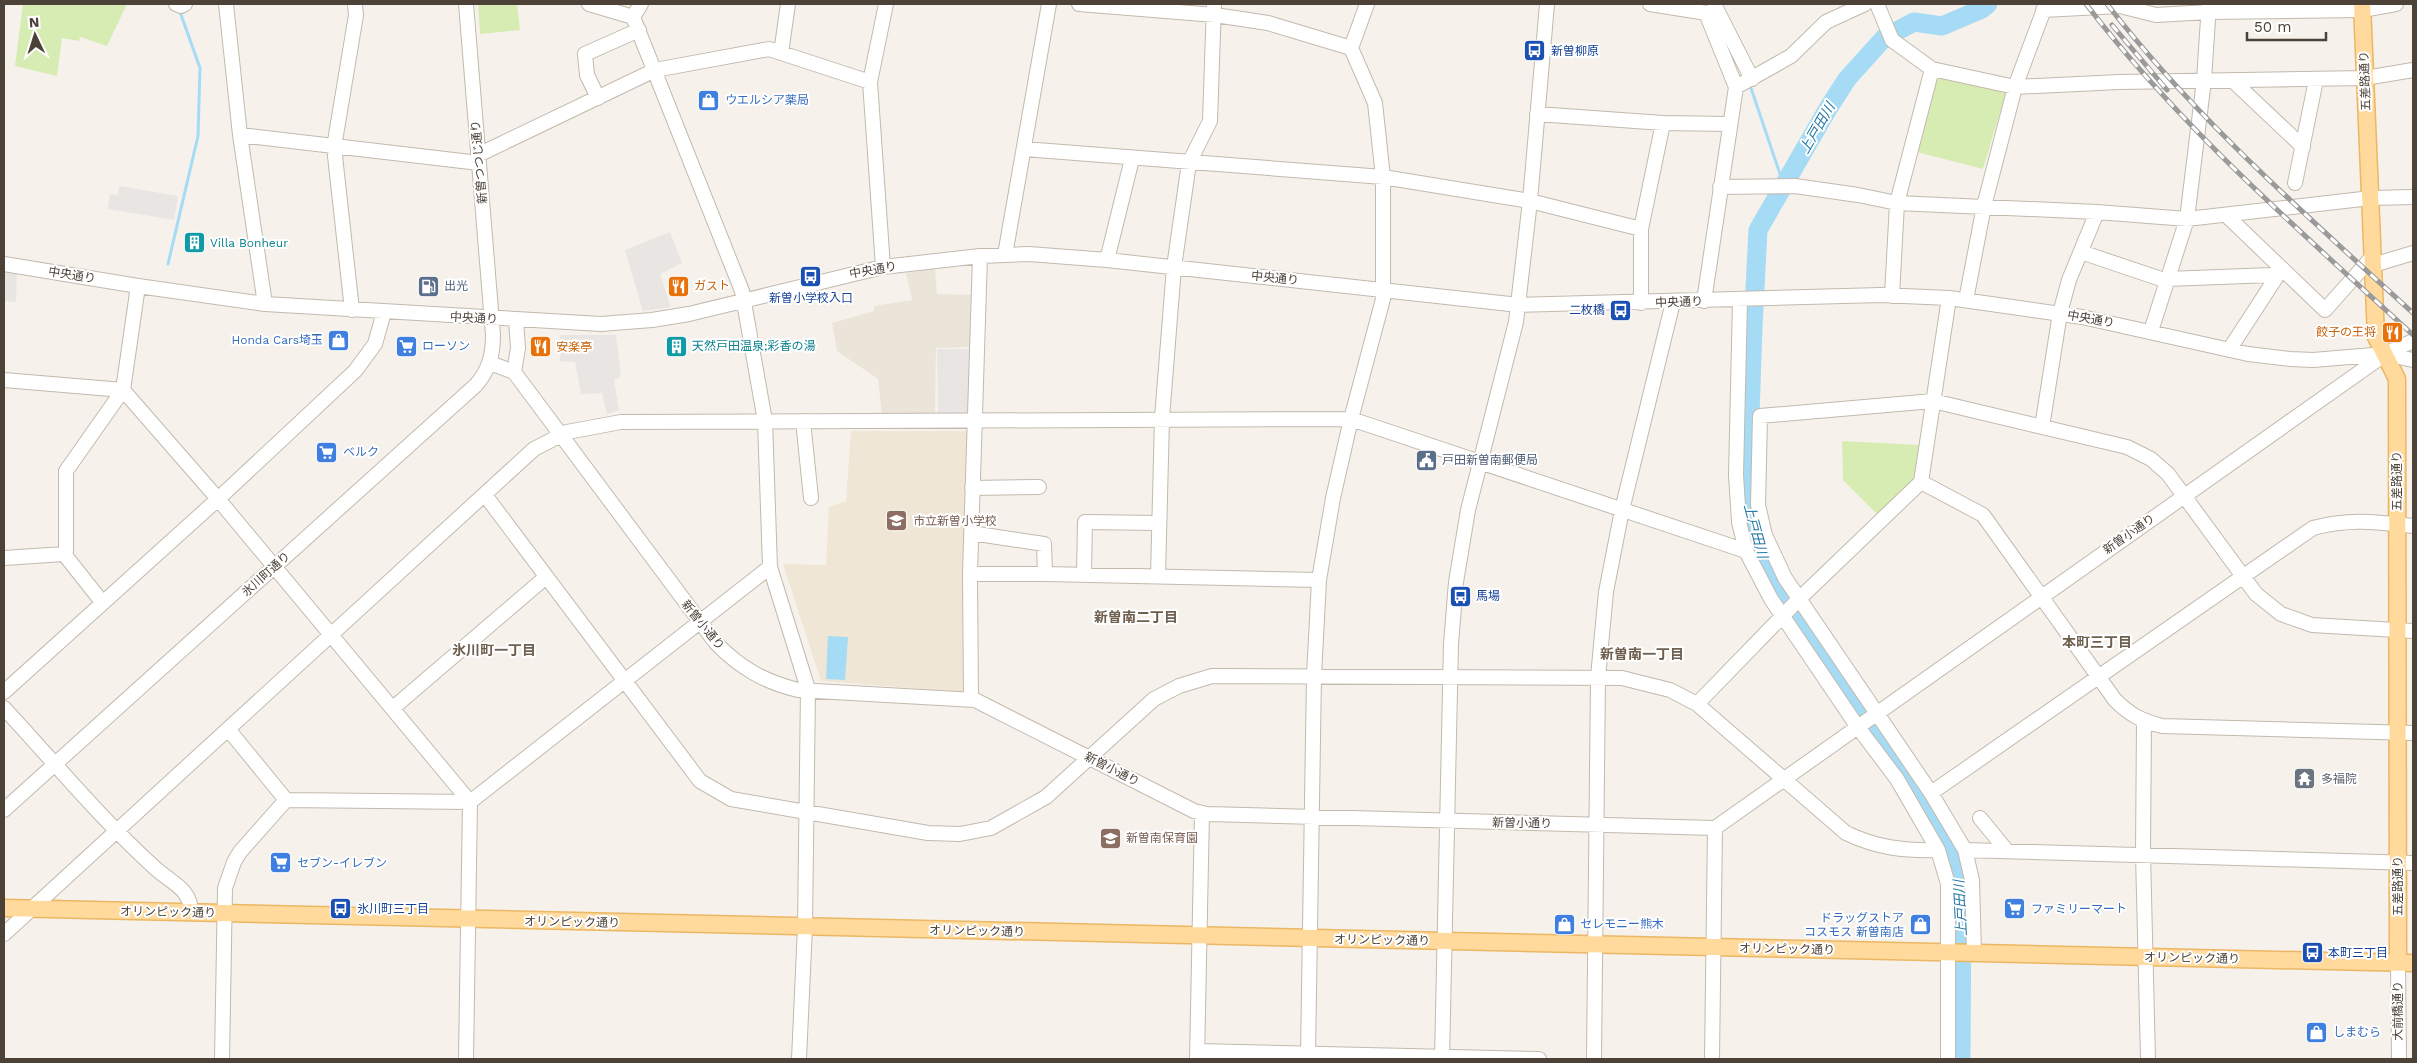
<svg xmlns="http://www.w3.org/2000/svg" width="2417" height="1063" font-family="'Work Sans','Noto Sans JP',sans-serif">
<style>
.residential{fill:#ebe4d9}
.education{fill:#f0e6d5}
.green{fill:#d7ecb3}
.parking{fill:#e8e5e3}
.water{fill:#a6dbf5}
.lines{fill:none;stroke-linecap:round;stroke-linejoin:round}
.stream{stroke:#a6dbf5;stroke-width:3}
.river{stroke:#a6dbf5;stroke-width:19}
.minor-casing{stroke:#c3b9ad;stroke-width:16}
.major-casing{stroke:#ebb764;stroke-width:19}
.minor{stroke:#fff;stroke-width:14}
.major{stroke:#ffda9c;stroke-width:16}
.rail-casing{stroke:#9a9a9a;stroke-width:5}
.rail{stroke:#fff;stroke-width:3;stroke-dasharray:9;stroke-linecap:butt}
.labels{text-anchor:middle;stroke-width:4;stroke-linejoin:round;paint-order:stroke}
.transit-label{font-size:12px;fill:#164399;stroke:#fff;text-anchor:start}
.street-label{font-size:12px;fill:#4c4238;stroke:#fff}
.shop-label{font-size:12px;fill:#366cbe;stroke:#fff;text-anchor:start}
.culture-label{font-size:12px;fill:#0d838f;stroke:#fff;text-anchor:start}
.service-label{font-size:12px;fill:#4e5e75;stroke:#fff;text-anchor:start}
.food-label{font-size:12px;fill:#c56008;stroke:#fff;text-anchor:start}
.education-label{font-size:12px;fill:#785e54;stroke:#fff;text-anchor:start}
.worship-label{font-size:12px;fill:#5b616d;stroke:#fff;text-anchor:start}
.water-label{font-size:14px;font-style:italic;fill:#257aa6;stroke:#fff}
.neighbourhood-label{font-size:14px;font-weight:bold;fill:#6f5f4f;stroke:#fff}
</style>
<rect width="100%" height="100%" fill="#f6f2eb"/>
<path class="residential" d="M935,269l2,25 40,1 -3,52 -38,1 -1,67 -53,1 -4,-37 -41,-28 -5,-28 42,-12v-5l38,-6 -6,-27z"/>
<path class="education" d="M851,431h118l-5,261 -143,-11 -38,-117 43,1 3,-58 17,-6z"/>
<path class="green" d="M23,4h104l-20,42 -27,-9 -1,4 -17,-3 -5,38 -42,-10z
M478,4h39l3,26 -40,4z
M1937,74l70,15 -24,80 -70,-18z
M1842,441l78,4 -6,34 -36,36 -35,-35z"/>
<path class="parking" d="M119,186l59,10 -4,24 -66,-11 2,-15 8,1z
M670,232l12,31 -22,11 11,33 -28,4 -18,-61z
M4,271l13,1 -1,30 -12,-1z
M560,335h56l5,41 -7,4 5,30 -12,4 -5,-21 -21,1 -6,-32 -15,-1z
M937,349h37l-2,66 -34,1z"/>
<path class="water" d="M828,636l20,1 -3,43 -19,-1z"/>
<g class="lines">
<path class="stream" d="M1751,88l32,95
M168,264l30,-128 2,-68 -21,-59"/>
<path class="river" d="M1961,1059l1,-158 -5,-38 -33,-59 -150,-222 -12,-23 -15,-55 6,-177 5,-97 71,-123 18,-28 37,-41 30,-16 28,4 40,-17 6,-5"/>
<defs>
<path id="minor" d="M176,4l5,2 4,-2
M226,4l14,131 25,169
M589,4l44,13
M641,4l-8,13 109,274 23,130 5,146 38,122 -3,238 -6,132
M1079,4l136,11 53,8 83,25 24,55 8,74v122l-32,120 -18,79 -14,82 -5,96 -6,378
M1650,4l63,10
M1714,4l38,75
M1877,4l15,36 40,29 83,18 104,-5 246,-4 48,-8
M2043,10l77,-4 36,9 53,-3 153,-2 34,-6
M1706,13l30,74
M1351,48l16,-44
M781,53l7,-49
M2232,80l71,67
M598,98l-11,-23 -2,-21 54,-24
M1537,114l126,9 66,1
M240,135l239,28
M1024,149l359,28 147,24 111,28
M478,155l177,-85 114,-21 101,33
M2295,183l21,-103
M1720,187l75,-1 63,9 39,8 200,9 90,7 184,-21 42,-1
M2226,215l99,95 48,-54
M2081,252l86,29
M1005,255l44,-251
M1107,260l25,-101
M4,264l134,22 127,18 336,20 51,-4 37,-6 194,-47 97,-11 49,-2 78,6 412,45 362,-10 68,3 133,19 166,37 42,5 23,1 72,-6 28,-13
M2373,265l40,-12
M883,267l-13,-185 16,-78
M2167,279l105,-4 9,-5
M1892,296l5,-93 35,-134
M1740,300l-4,175 3,47 7,29 25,48 86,127 40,53 41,71 10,34v175
M1966,300l18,-94 31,-119 31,-83
M1704,301l32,-214 55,-31 35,-34 39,-18
M1641,303v-74l22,-106
M352,310l-18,-163 22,-132 -1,-11
M2151,331l36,-112 17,-139 5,-76
M2229,350l52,-80
M2385,354l28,6
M490,363l24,9 202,271c24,25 49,39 82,47l177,10 219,111 13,3 508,14 669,-473
M514,372l4,-24 -2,-28
M4,380l119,10 95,109 252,303 -4,257
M803,421l8,77
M2042,427l18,-114 9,-33 28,-68
M1921,482l62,33 132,185c15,15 27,21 47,26l251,7
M972,488l67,-1
M485,495l215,286 31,18 197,34 32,1 31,-6 55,-31 108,-98 25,-13 33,-10 410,2 48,12 27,14 149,129c31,15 59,18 92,17
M971,533l73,11 1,30
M64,554l2,-2v-81l57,-81 15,-104
M4,558l60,-4 38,48
M970,574h75l274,6
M1084,574l1,-52 74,1
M1158,576l4,-158 12,-151 15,-104 21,-42 4,-117
M4,692l214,-193 137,-128 20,-27 9,-32
M971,699l-1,-125 10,-318
M1697,704l102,-105 122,-117 28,-184
M4,708c50,54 97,111 151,160 16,15 36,20 36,45
M393,708l153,-131
M2144,721l-1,133 5,205
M228,729l58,71
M1931,793l382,-265c36,-10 64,-6 100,-2
M4,810l472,-425c13,-15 17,-30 17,-50l-27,-331
M1980,818l27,33
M1965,850l448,13
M4,934l530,-485 33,-17 54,-10 730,-3 395,132
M1974,953l-2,-73 -7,-30 -34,-57 -146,-215 -20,-43 -7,-30 2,-89 173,-15 194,46 24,12 17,15 88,120 25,20 31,11 101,6
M2398,963l1,96
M1197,1051l342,8
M222,1059l3,-171 9,-26 6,-10 46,-52 184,2 300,-235
M1197,1059l5,-246
M1442,1059l9,-415 5,-62 12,-72 48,-188 14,-121 17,-197
M1594,1059l4,-382 8,-85 16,-82 51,-208
M1712,1059l3,-231"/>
<path id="major" d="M2362,4l14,333 21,42 1,584
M4,908l2409,55"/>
</defs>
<use href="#minor" class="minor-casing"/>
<use href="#major" class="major-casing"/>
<use href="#minor" class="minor"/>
<use href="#major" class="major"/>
<defs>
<path id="rail" d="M2086,4c95,124 213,226 327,331
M2107,4c89,115 199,211 306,309
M2112,25l55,65"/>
</defs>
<use href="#rail" class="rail-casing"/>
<use href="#rail" class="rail"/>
</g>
<defs>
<symbol id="bus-square" viewBox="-11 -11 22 22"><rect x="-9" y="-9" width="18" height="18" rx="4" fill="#1a4fb4" stroke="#fff"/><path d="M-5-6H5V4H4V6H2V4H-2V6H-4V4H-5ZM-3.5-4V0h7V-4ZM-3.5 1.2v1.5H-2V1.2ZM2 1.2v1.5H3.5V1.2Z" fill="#fff"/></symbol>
<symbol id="shop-square" viewBox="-11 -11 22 22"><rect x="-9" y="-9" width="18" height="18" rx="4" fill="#3f7fe0" stroke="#fff"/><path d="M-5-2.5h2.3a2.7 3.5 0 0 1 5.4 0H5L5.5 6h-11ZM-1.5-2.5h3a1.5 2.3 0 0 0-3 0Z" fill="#fff"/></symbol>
<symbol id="building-square" viewBox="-11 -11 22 22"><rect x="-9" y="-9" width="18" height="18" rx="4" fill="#0f9aa8" stroke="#fff"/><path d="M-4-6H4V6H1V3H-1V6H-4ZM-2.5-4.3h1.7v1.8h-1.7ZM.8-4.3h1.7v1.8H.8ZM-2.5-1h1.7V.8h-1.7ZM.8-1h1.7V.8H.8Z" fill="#fff"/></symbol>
<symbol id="fuel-square" viewBox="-11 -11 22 22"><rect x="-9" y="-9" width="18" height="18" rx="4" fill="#5c6f8a" stroke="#fff"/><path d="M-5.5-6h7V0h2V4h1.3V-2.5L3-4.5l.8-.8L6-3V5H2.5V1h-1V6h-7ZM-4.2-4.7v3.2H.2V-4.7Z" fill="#fff"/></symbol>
<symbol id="restaurant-square" viewBox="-11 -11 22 22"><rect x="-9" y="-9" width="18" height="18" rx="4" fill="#e8710a" stroke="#fff"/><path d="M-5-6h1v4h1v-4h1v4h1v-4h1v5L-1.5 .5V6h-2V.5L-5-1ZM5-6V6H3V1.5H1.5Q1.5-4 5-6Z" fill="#fff"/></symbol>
<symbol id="supermarket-square" viewBox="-11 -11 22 22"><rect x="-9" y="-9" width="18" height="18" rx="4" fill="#3f7fe0" stroke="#fff"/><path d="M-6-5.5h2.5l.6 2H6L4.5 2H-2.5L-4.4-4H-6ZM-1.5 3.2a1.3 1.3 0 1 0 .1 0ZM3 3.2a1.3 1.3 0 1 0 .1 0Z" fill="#fff"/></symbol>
<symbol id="civic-square" viewBox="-11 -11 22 22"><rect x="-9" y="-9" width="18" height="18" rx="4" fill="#5c6f8a" stroke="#fff"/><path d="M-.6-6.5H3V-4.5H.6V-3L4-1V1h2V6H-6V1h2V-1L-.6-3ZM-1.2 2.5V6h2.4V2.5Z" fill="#fff"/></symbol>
<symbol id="school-square" viewBox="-11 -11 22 22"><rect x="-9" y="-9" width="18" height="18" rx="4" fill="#8d6e63" stroke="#fff"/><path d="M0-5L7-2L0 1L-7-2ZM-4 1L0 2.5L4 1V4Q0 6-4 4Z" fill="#fff"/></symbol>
<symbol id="temple-square" viewBox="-11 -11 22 22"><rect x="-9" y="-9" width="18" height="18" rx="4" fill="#6b7280" stroke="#fff"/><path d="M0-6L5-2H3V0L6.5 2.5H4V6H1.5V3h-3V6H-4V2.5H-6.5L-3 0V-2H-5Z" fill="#fff"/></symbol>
</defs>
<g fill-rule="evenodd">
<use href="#bus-square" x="1522" y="38" width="25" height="25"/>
<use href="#shop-square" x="696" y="88" width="25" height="25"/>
<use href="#building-square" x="182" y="230" width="25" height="25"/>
<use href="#bus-square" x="798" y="264" width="25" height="25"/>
<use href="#fuel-square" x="416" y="274" width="25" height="25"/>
<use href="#restaurant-square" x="666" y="274" width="25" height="25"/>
<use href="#bus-square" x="1608" y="298" width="25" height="25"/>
<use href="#restaurant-square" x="2380" y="320" width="25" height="25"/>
<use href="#shop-square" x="326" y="328" width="25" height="25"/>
<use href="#supermarket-square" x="394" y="334" width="25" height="25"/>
<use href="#building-square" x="664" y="334" width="25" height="25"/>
<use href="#restaurant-square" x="528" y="334" width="25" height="25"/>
<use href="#supermarket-square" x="314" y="440" width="25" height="25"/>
<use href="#civic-square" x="1414" y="448" width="25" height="25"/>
<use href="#school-square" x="884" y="508" width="25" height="25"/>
<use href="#bus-square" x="1448" y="584" width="25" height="25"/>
<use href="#temple-square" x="2292" y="766" width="25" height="25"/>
<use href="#school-square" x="1098" y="826" width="25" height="25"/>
<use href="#supermarket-square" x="268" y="850" width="25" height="25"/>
<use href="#bus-square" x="328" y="896" width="25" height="25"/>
<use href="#supermarket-square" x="2002" y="896" width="25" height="25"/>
<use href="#shop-square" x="1552" y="912" width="25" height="25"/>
<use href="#shop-square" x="1908" y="912" width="25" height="25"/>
<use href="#bus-square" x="2300" y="940" width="25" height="25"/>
<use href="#shop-square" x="2304" y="1020" width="25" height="25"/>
</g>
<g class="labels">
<g class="transit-label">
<text x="1551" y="55">新曽柳原</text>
<text x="811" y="302" text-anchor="middle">新曽小学校入口</text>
<text x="1605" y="314" text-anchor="end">二枚橋</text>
<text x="1476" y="600">馬場</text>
<text x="357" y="913">氷川町三丁目</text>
<text x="2328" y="957">本町三丁目</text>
</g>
<g class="street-label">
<text transform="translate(2365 81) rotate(-92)" y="4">五差路通り</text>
<text transform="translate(479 162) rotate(-95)" y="4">新曽つつじ通り</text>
<text transform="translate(873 270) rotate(-10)" y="4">中央通り</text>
<text transform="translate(72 275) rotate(9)" y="4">中央通り</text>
<text transform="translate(1275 278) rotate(6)" y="4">中央通り</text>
<text transform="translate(1679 302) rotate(-2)" y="4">中央通り</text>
<text transform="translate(474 318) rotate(3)" y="4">中央通り</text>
<text transform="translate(2091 319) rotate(10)" y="4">中央通り</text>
<text transform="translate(2397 481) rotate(-90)" y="4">五差路通り</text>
<text transform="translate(2129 534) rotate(-35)" y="4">新曽小通り</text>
<text transform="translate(266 574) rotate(-42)" y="4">氷川町通り</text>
<text transform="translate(703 625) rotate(51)" y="4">新曽小通り</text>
<text transform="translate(1112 769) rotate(27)" y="4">新曽小通り</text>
<text transform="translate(1522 823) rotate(1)" y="4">新曽小通り</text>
<text transform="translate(2398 886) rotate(-90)" y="4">五差路通り</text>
<text transform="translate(168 912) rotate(1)" y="4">オリンピック通り</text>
<text transform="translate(572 922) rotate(1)" y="4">オリンピック通り</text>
<text transform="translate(977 931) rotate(1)" y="4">オリンピック通り</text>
<text transform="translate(1382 940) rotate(1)" y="4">オリンピック通り</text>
<text transform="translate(1787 949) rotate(1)" y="4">オリンピック通り</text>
<text transform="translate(2192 958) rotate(1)" y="4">オリンピック通り</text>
<text transform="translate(2398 1011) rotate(-90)" y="4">大前橋通り</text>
</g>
<g class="shop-label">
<text x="725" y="104">ウエルシア薬局</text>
<text x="323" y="344" text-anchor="end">Honda Cars埼玉</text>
<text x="422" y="350">ローソン</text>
<text x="343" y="456">ベルク</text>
<text x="297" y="867">セブン-イレブン</text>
<text x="2031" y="913">ファミリーマート</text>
<text x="1904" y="922" text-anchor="end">ドラッグストア<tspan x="1904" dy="14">コスモス 新曽南店</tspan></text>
<text x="1580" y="928">セレモニー熊木</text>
<text x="2333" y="1036">しまむら</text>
</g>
<g class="culture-label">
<text x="210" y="247">Villa Bonheur</text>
<text x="692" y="350">天然戸田温泉;彩香の湯</text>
</g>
<g class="service-label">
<text x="444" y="290">出光</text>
<text x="1442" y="464">戸田新曽南郵便局</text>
</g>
<g class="food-label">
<text x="694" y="290">ガスト</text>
<text x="2376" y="336" text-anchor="end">餃子の王将</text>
<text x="556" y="351">安楽亭</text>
</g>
<g class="education-label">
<text x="913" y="525">市立新曽小学校</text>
<text x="1126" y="842">新曽南保育園</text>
</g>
<g class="worship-label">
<text x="2321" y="783">多福院</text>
</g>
<g class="water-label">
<text transform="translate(1817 128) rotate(-60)" y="5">上戸田川</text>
<text transform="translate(1756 531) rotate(75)" y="5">上戸田川</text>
<text transform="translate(1960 908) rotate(-93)" y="5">上戸田川</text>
</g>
<g class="neighbourhood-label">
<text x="1136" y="622">新曽南二丁目</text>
<text x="2097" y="647">本町三丁目</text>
<text x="494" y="655">氷川町一丁目</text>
<text x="1642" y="659">新曽南一丁目</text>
</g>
</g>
<rect width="2417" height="1063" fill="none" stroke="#4c4238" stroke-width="10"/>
<g transform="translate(35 35) rotate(356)" stroke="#ffffff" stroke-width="4" paint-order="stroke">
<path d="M0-4L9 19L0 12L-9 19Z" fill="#4c4238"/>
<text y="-8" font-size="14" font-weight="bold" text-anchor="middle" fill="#4c4238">N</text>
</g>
<path d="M2247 32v8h79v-8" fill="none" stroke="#4c4238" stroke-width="2.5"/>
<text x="2254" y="32" font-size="15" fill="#4c4238" stroke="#ffffff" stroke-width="4" paint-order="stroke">50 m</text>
</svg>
